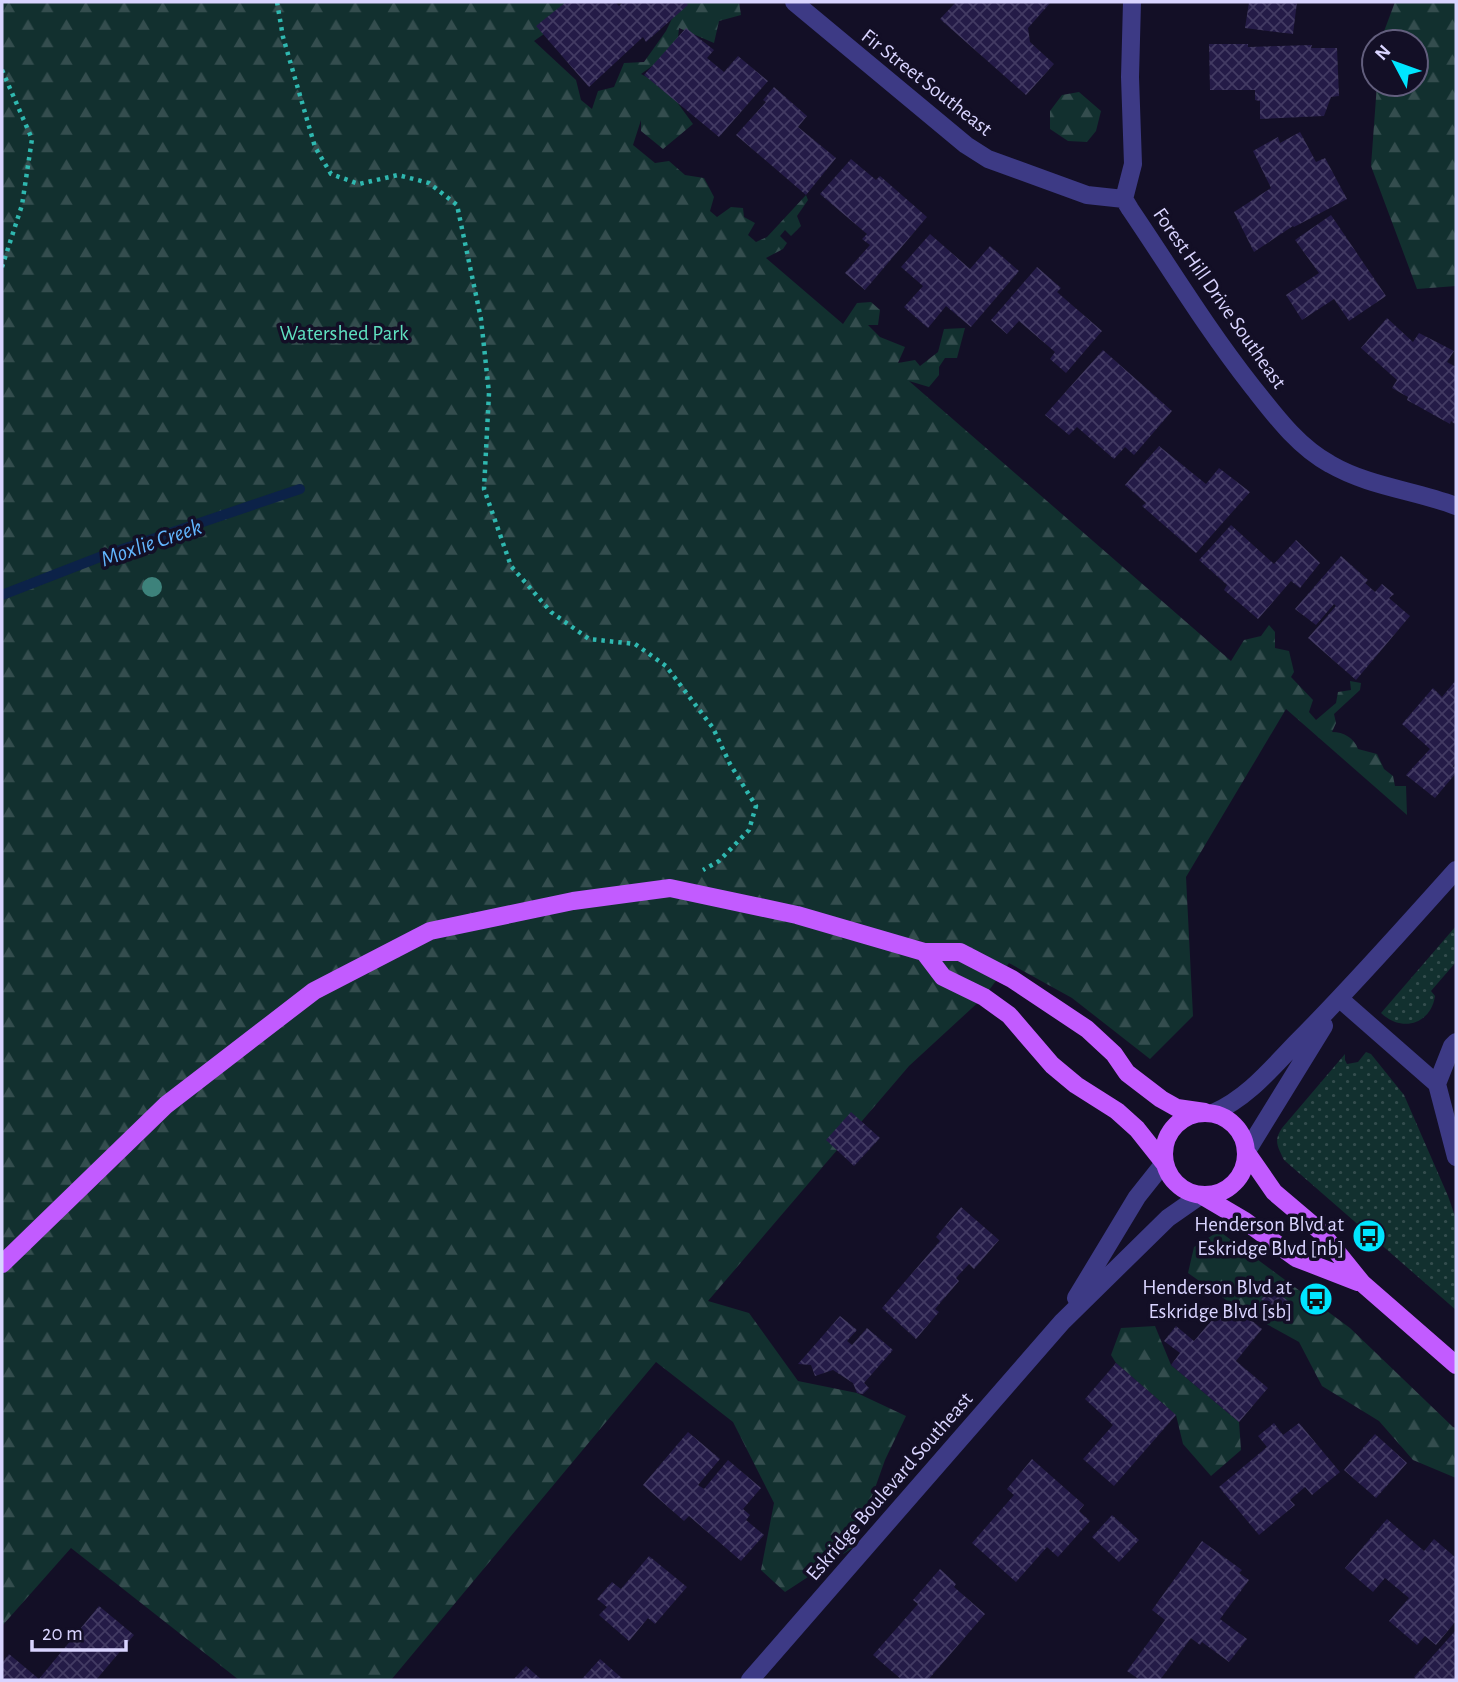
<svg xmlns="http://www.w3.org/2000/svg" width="1458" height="1682" font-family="'Alegreya Sans',sans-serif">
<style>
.green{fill:url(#green-dots)}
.forest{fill:url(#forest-firs)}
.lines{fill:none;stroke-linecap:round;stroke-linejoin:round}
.stream{stroke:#0c2248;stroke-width:10}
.building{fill:url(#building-cross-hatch)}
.path{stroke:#2fb8b0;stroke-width:4.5;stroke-dasharray:3.5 5;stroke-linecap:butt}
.minor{stroke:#3d3a85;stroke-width:18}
.major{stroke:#c25bff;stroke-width:18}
.tree{fill:#3d827b}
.labels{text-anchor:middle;stroke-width:7;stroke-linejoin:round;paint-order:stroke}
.street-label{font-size:21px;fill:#d9d4ff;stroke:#130f26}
.park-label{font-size:21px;fill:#5fe0c0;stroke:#130f26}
.poi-label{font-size:21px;fill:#d9d4ff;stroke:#130f26;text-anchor:end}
.water-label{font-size:23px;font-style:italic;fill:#62b6ff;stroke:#130f26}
</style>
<defs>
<pattern id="green-dots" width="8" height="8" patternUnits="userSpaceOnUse" patternTransform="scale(1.75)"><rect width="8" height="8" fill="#12302f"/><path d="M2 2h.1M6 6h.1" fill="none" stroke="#344d4e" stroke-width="1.8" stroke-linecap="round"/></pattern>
<pattern id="forest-firs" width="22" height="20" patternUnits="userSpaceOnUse" patternTransform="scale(1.75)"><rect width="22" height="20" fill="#12302f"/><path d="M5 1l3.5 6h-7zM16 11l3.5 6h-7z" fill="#344d4e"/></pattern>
<pattern id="building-cross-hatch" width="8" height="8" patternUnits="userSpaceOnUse" patternTransform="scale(1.75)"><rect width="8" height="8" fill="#241b47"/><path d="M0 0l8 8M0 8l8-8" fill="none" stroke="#433b63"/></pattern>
</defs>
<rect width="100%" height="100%" fill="#130f26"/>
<path class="green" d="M1456,926v36l-25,29 4,5c-4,28 -33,37 -54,17z
M1366,1052l5,2 33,41 44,101 8,23v91l-172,-150c-6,-13 -11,-19 -2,-32l63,-74v6l2,4 11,-2z"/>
<path class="forest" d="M2,2h582l-14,20 -19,7 -17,12 42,39 5,20 11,9 6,-18 16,-4 10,-24 20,-1 22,-31 14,-29h59l2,13 -22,6 -5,22 -35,-15 -2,20 -36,26 25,13 27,37 -30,25 -22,-18v-11l-8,25 22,18 14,-2 16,14 19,3 10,19 -4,14 7,6 14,-10 12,1 1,9 11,6 -7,12 8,7 11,-5 39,-42 2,5 -11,16 4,10 -10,10 -6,-6 -5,6 7,7 -4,6 -17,9 77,66 14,-21 14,-1 9,8 -2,15h-10l12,12 25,10 -7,16 17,-3 5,6 18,-14 6,-23 21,-1 -8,30h-12l-6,9v8l-10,12 -20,-6 322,280 13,-21 17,-4 8,-11 6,7v16l14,3 5,21 -3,5 22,23 -4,12 7,8 20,-17 2,-11 13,-2 -1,-9 11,2 -1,7 -26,24 2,9 -4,9c12,0 22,6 26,17l19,5 7,15 9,7 2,10h11l1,29 -121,-106 -100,168 7,139 -43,43 -78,-61 -63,-35 -25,34 -75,69 -201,235 41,12 49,68 59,12 49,23 -21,44 -31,87 -69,45 -24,-22 13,-67 -41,-81 -77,-60 -265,318h-152l-168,-132 -69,78z
M1395,2h61v284l-39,3 -46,-123 6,-82h39v-42h-36z
M1079,92l22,19 -5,20 -9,11 -19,-1 -18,-12v-18l12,-16z
M1219,1231l131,97 103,99 3,1v50l-43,-18 -34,-39 -57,-35 -23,-44 -63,-35 -48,-34 6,-26z
M1155,1326l16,39 68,57 2,28 -30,26 -28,-32 -7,-29 -60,-52 -5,-8 10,-27z"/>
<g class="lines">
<path class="stream" d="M2,595l103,-40 195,-66"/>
</g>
<path class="building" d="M566,2h49l4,4 4,-4h63l2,3 -42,37 -3,-5 -54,50 -53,-61z
M956,2h95l-23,26 2,14 24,22 -28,31 -86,-76z
M1249,2h48l-4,32 -48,-6z
M686,28l28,22 -7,8 17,14 14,-16 30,25 -49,56 -75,-62z
M1209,44h39v3l64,-2 -1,3h26l2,48 -8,1 -7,19 -64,3v-18l-5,-1v-10h-45z
M774,87l33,29 -9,11 38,31 -30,37 -70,-60 30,-33 -3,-2z
M1300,132l16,30 9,-4 22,41 -53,28 -1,-1 -39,26 -20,-40 37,-24 -18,-37 25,-14 2,6z
M851,159l25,21 4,-4 47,41 -62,73 -20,-17 25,-28 -8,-6 5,-5 -47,-40z
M1331,215l55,81 -37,25 -15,-22 -32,21 -16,-25 33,-22 -24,-33z
M930,234l40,35 20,-23 29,25 -48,56 -25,-21 -18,22 -24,-21 19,-21 -22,-19z
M1037,267l24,21 -4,4 45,39 -36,42 -16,-14 5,-7 -36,-31 -12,13 -16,-14z
M1387,318l26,24 6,-9 35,18 -7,11 9,5v58l-5,-4 -1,3 -43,-24 1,-3 -16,-9 5,-8 -36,-32z
M1103,350l69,61 -38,44 -9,-8 -11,12 -37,-32 -8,8 -24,-20z
M1159,446l47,38 13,-16 31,24 -54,61 -54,-47 4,-3 -21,-18z
M1231,525l43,39 22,-24 24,23 -20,25 -9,-7 -33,38 -34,-29 3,-5 -28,-25z
M1341,556l27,24 -3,3 10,9 7,-8 12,10 -5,4 21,18 -54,64 -48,-42 28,-32 -2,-2 -18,21 -21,-16z
M1456,680v82l-4,6 4,-3v8l-21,25 -29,-23 24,-26 -28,-25 31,-36 9,9z
M851,1112l29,26 -26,28 -28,-26z
M961,1207l38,33 -25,29 -5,-5 -13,14 3,3 -24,28 4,3 -23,27 -34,-31 58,-67 -4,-4z
M1271,1287l17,14 -11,11 -16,-13z
M1228,1301l34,28 -26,32 32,27 -29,34 -68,-57 9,-12 -16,-12 12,-15 18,15z
M840,1316l17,14 -10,11 5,4 15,-17 26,22 -29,33 5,5 -6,6 -6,-1 -4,-10 -20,-13 -18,6 -4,-11 -13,-1z
M1116,1363l60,52 -62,71 -31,-27 30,-34 -28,-26z
M1274,1423l9,12 16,-12 41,49 -28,23 -7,-8 -15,13 5,5 -36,30 -40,-48 48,-40 -9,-11z
M688,1432l32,27 -22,26 6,4 24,-29 33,28 -18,21 7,6 -4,5 18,15 -23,26 -52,-45 -5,5 -41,-36z
M1375,1434l32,29 -31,35 -32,-28z
M1032,1459l52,46 -5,6 11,10 -32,36 -11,-10 -31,35 -44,-39 42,-48 -7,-6z
M1112,1515l27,25 -20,22 -27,-25z
M1387,1519l37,32 10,-12 22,19v63l-20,24 -11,-9 -8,9 -28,-24 20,-23 -24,-20 -12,14 -28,-24z
M1202,1541l40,29 -3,3 10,7 -29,39 27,20 -18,23 -27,-20 -2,3 -9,-7 -31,42h-20l-13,-9 38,-51 -13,-10z
M649,1556l38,31 -32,37 -7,-6 -19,23 -30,-26 8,-8 -10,-8 15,-17 9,7z
M940,1569l16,15 -2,3 31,27 -57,66h-26l-29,-25 45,-51 -5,-4z
M99,1606l35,29 -38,45h-94v-17l7,-9 30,25z
M1456,1630v50h-39l-3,-3z
M600,1659l24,21h-43z
M526,1666l16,14h-29z"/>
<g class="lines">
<path class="path" d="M277,2l6,35 32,110 16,27 28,10 39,-9 31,8 28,22 24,114 8,74 -5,96 27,77 40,46 38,27 46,5 31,22 47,62 17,36 26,42 -7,24 -30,31 -16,9
M2,70l30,69 -10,66 -20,62"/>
<path class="minor" d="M794,2l172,143 22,14 99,36 37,4
M1132,2l-2,75 3,87 -9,35 6,10c40,59 77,120 121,176 23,29 46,61 79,79 40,23 84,26 126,42
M1340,999l97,85 19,73
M1437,1084l15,-38 4,-4
M1213,1113c34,-15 57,-43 82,-69 56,-56 108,-115 161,-174
M1247,1151l77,-125
M1076,1298l61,-101 27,-34
M750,1680l312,-358 106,-104 33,-23"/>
<path class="major" d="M924,952l19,25 41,20 25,18 43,50 24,20 41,26 20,18 27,34
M1164 1154a41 41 0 1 1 82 0a41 41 0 1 1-82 0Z
M1247,1153l27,39 46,39 42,52 94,82
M1201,1195l44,26 51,37 62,24
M2,1264l164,-159 148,-114 116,-60 143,-30 97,-13 127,27 127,37h36l52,27 75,50 27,25 13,19 34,26 16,9 28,4"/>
</g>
<circle class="tree" cx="152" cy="587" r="10"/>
<defs>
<symbol id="bus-disc" viewBox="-11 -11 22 22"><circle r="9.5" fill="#00e5ff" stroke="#130f26"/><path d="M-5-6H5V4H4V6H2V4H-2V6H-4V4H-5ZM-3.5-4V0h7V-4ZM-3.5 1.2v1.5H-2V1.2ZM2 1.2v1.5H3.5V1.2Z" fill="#111"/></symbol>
</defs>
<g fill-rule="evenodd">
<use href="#bus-disc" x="1350" y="1217" width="38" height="38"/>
<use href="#bus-disc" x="1297" y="1280" width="38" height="38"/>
</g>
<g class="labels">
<g class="street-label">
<text transform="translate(927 82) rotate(38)" y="7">Fir Street Southeast</text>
<text transform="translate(1220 298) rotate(55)" y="7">Forest Hill Drive Southeast</text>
<text transform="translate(889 1486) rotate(-49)" y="7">Eskridge Boulevard Southeast</text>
</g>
<g class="park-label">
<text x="344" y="340">Watershed Park</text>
</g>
<g class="poi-label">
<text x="1344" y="1231">Henderson Blvd at<tspan x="1344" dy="24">Eskridge Blvd [nb]</tspan></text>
<text x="1292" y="1294">Henderson Blvd at<tspan x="1292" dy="24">Eskridge Blvd [sb]</tspan></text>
</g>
<g class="water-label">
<text transform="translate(151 542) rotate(-19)" y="8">Moxlie Creek</text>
</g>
</g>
<rect width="1458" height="1682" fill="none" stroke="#d9d4ff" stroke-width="7"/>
<g transform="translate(1395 63) rotate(311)"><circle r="33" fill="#130f26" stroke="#625e7d" stroke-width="2"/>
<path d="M0-5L12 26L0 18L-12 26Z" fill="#00e5ff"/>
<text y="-10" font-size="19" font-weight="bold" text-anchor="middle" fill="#d9d4ff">N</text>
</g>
<path d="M32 1640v10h94v-10" fill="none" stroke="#d9d4ff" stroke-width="3.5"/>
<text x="42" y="1640" font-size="21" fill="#d9d4ff" stroke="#130f26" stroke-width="5" paint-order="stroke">20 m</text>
</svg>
